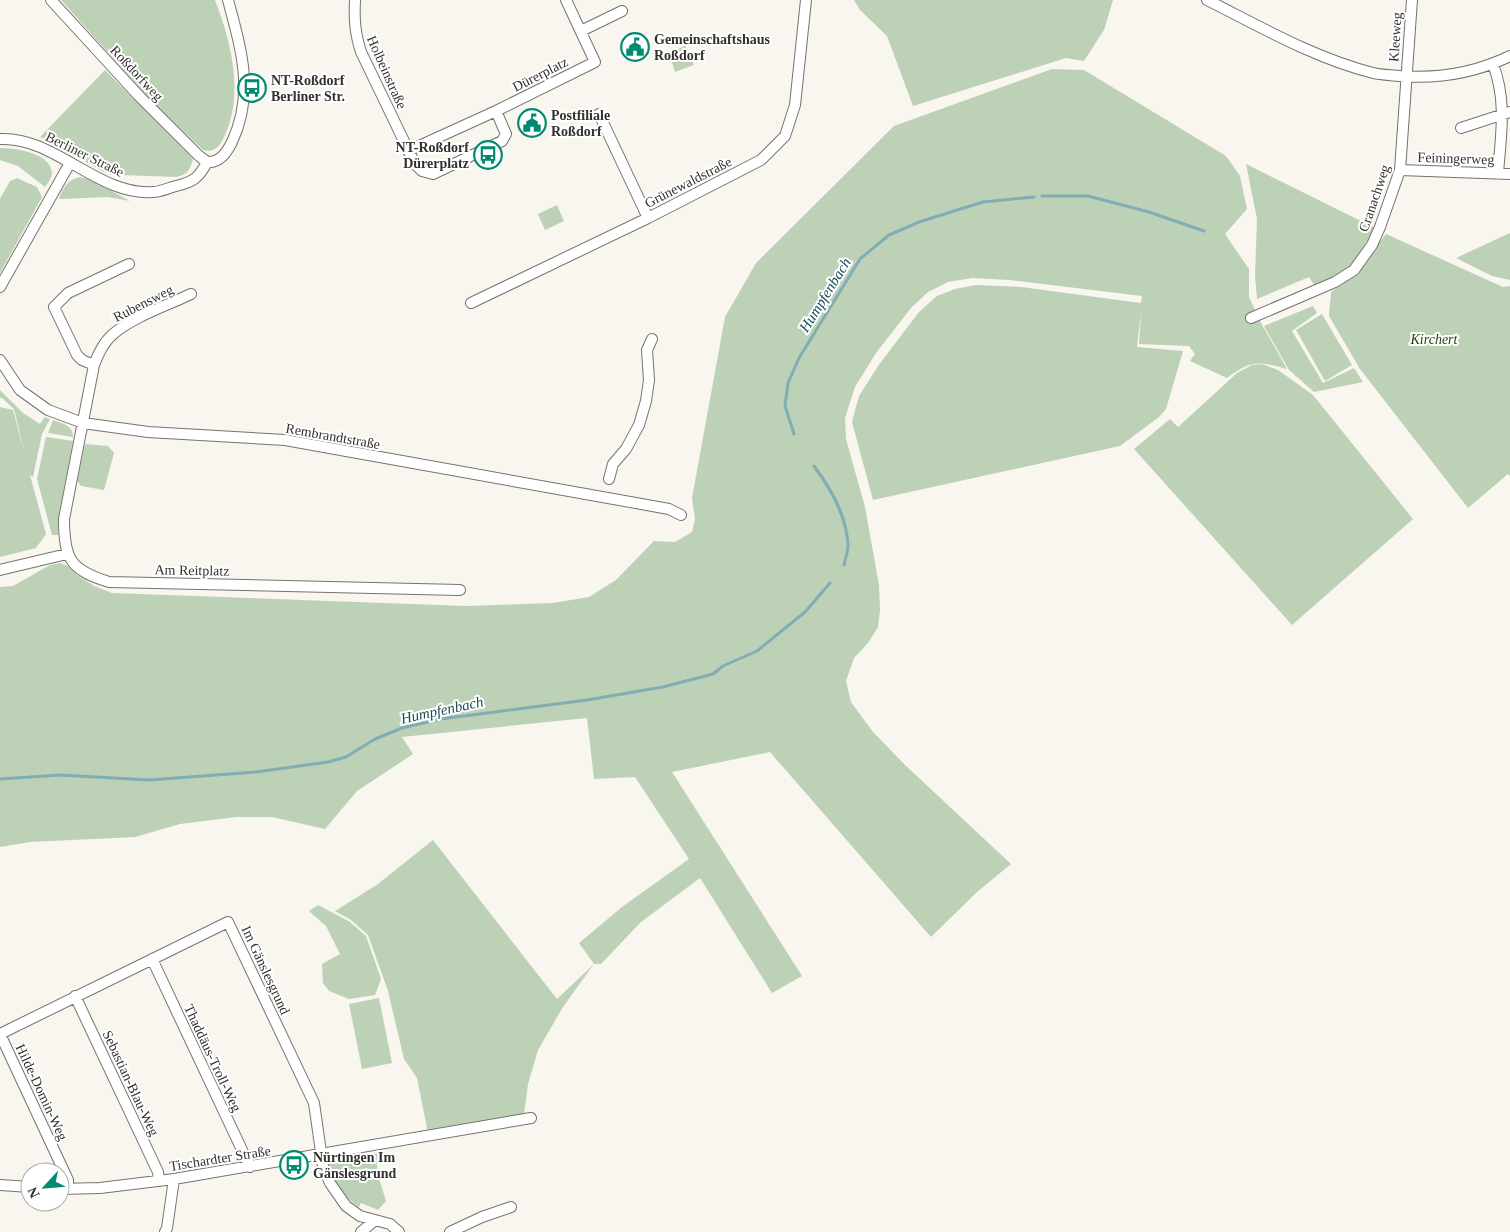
<svg xmlns="http://www.w3.org/2000/svg" width="1510" height="1232" font-family="Georgia,serif">
<style>
.green{fill:#bdd1b6}
.lines{fill:none;stroke-linecap:round;stroke-linejoin:round}
.stream{stroke:#81adb5;stroke-width:3}
.minor-casing{stroke:#76736e;stroke-width:12}
.minor{stroke:#fff;stroke-width:10}
.labels{text-anchor:middle;stroke-width:4;stroke-linejoin:round;paint-order:stroke}
.street-label{font-size:14px;fill:#33312f;stroke:#fff}
.poi-label{font-size:14px;font-weight:bold;fill:#33312f;stroke:#fff;text-anchor:start}
.park-label{font-size:14px;font-style:italic;fill:#1b4308;stroke:#fff}
.water-label{font-size:15px;font-style:italic;fill:#174e57;stroke:#fff}
</style>
<rect width="100%" height="100%" fill="#f9f5ef"/>
<path class="green" d="M61,0h154c16,41 29,93 10,135 -5,11 -10,18 -22,15l-50,-47z
M854,0h259l-9,30 -20,31 -18,-3 -153,48 -26,-70 -27,-26z
M685,46l9,19 -19,7 -6,-19z
M1052,69l32,1 142,86 14,20 7,33 -22,25 24,35v28l11,24 27,48c-28,-8 -36,-9 -60,9l-37,-17 5,-7 -6,-8 -50,-2 2,-33 -4,36 46,4 -17,58 -7,8 -39,29 -247,54 -21,-78 7,-26 19,-30 41,-54 18,-16 18,-7 21,-4 45,2 120,16 1,-7 -132,-16 -38,-2 -24,4 -20,10 -17,16 -35,45 -21,34 -10,31 1,21 19,68 14,78 1,25 -2,17 -10,16 -14,15 -8,23 5,21 22,30 32,33 106,99 -34,28 -46,45 -161,-185 -98,20 130,204 -30,17 -72,-115 -59,44 -40,42h-7l-31,43 -25,43 -10,34 -4,30 -96,19 -11,-55 -13,-19 -16,-68 -20,-56 -17,-15 -16,-9 43,-27 55,-44 124,159 37,-35 -15,-21 43,-36 67,-48 -54,-82 -41,2 -7,-61 -185,19 11,17 -56,37 -32,38 -53,-12h-36l-56,7 -45,13 -105,5 -30,5v-260l13,-1 37,-21 10,-2 8,3 9,9 17,11 18,7 354,13 87,-3 36,-6 27,-17 38,-39 21,1 17,-10 3,-13 -3,-21 33,-181 31,-54 138,-137z
M105,70l88,89c-3,11 -5,15 -16,18l-56,-2 -17,-3 -64,-35z
M0,148c15,0 51,5 52,25 0,5 -4,10 -7,14l-27,-21 -18,-6z
M1246,164l129,64 -24,39 -35,21 -7,-11 -52,22 -2,-23 2,-57z
M80,177c18,3 33,16 50,24l-22,-4 -47,2 -2,-1c5,-11 8,-18 21,-21z
M17,178l20,9 5,10 -42,76v-74l10,-18z
M557,205l7,16 -19,9 -7,-16z
M1510,233v47l-18,-4 -36,-18z
M1386,234l117,53 7,-1v190l-2,-2 -40,34 -108,-139 -31,-53 2,-24 25,-18z
M1313,306l4,7 -25,18 31,52 31,-15 9,14 -49,10 -25,-22 -25,-44z
M1322,314l30,51 -27,16 -29,-51z
M1262,364l16,6 35,25 100,124 -121,106 -158,-176 36,-30 8,8 59,-54 15,-8z
M0,390l23,23 17,11 5,-7 5,2 -8,15 -9,43 -3,-2 16,59 -10,14 -36,9v-150l13,3 13,48 -12,-49 -12,-11h-2z
M53,420c10,4 20,5 20,17l-25,-4z
M46,437l27,4 -15,78v16h-6l-15,-56z
M85,444l23,2 6,7 -10,37 -23,-4 -4,-5z
M318,905l32,17 16,14 15,43 -6,16 -26,4 -20,-8 -6,-8 -1,-19 18,-10 -14,-28 -17,-15z
M379,998l13,65 -30,6 -13,-65z
M377,1153v19l9,29 -8,9 -17,-7 -2,4c-14,-8 -30,-31 -32,-46z"/>
<g class="lines">
<path class="stream" d="M1042,196h46l61,16 55,19
M794,434l-9,-28 3,-23 11,-25 61,-99 29,-24 30,-13 64,-20 51,-5
M814,466c17,23 33,50 34,80 0,6 -3,13 -4,19
M0,779l61,-4 88,5 107,-8 72,-10 18,-5 29,-18 27,-11 39,-9 146,-19 76,-13 50,-13 10,-8 34,-15 48,-39 25,-29"/>
<defs>
<path id="minor" d="M51,0l88,96 59,59 9,7
M355,0c-1,20 0,33 6,52l54,112 7,7 11,3 69,-33 4,-7 -10,-23
M1207,0c54,27 107,58 166,73 8,2 18,2 27,3 38,3 75,-3 110,-20
M581,31l41,-20
M1493,64c14,37 8,71 5,109
M599,114l49,104
M1461,128l49,-16
M0,139c54,-3 98,57 153,53 8,0 15,-4 23,-6 17,-4 23,-8 31,-24
M408,151l88,-40 99,-49 -29,-62
M207,162c13,1 20,-10 25,-20 23,-49 9,-93 -4,-142
M1400,170l110,4
M0,287l70,-124
M191,294c-25,12 -59,23 -79,41 -9,8 -14,19 -18,30l-30,154c0,41 7,51 45,63l351,8
M471,303l177,-85 113,-58 24,-24 10,-31 11,-105
M1251,318l84,-36 19,-12 18,-25 8,-18 20,-57 12,-170
M0,360l20,30 28,20 35,13 65,9 137,8 384,69 12,6
M94,365l-12,-5 -5,-5 -23,-48 14,-14 61,-29
M609,479l4,-15 13,-15 13,-24 7,-24 3,-21 -2,-30 5,-11
M0,570l67,-16
M152,959l98,208
M75,996l83,176 1,9
M0,1185l30,2
M60,1189l40,-1 74,-9 357,-61
M68,1189v-9l-68,-146 228,-112 86,181 9,63 7,17 16,23 14,10 30,8 9,8
M165,1232l2,-4 7,-49
M361,1232l13,-11
M450,1232l32,-15 29,-10"/>
</defs>
<use href="#minor" class="minor-casing"/>
<use href="#minor" class="minor"/>
</g>
<defs>
<symbol id="civic-ring" viewBox="-11 -11 22 22"><circle r="9.5" fill="#fff" stroke="#008a71" stroke-width="1.5"/><path d="M-.6-6.5H3V-4.5H.6V-3L4-1V1h2V6H-6V1h2V-1L-.6-3ZM-1.2 2.5V6h2.4V2.5Z" fill="#008a71"/></symbol>
<symbol id="bus-ring" viewBox="-11 -11 22 22"><circle r="9.5" fill="#fff" stroke="#008a71" stroke-width="1.5"/><path d="M-5-6H5V4H4V6H2V4H-2V6H-4V4H-5ZM-3.5-4V0h7V-4ZM-3.5 1.2v1.5H-2V1.2ZM2 1.2v1.5H3.5V1.2Z" fill="#008a71"/></symbol>
</defs>
<g fill-rule="evenodd">
<use href="#civic-ring" x="619" y="31" width="32" height="32"/>
<use href="#bus-ring" x="236" y="72" width="32" height="32"/>
<use href="#civic-ring" x="516" y="107" width="32" height="32"/>
<use href="#bus-ring" x="472" y="139" width="32" height="32"/>
<use href="#bus-ring" x="278" y="1149" width="32" height="32"/>
</g>
<g class="labels">
<g class="street-label">
<text transform="translate(1395 37) rotate(-86)" y="5">Kleeweg</text>
<text transform="translate(387 72) rotate(66)" y="5">Holbeinstraße</text>
<text transform="translate(137 73) rotate(47)" y="5">Roßdorfweg</text>
<text transform="translate(540 74) rotate(-27)" y="5">Dürerplatz</text>
<text transform="translate(85 154) rotate(26)" y="5">Berliner Straße</text>
<text transform="translate(1456 158) rotate(2)" y="5">Feiningerweg</text>
<text transform="translate(688 182) rotate(-27)" y="5">Grünewaldstraße</text>
<text transform="translate(1374 198) rotate(-71)" y="5">Cranachweg</text>
<text transform="translate(143 303) rotate(-27)" y="5">Rubensweg</text>
<text transform="translate(333 436) rotate(10)" y="5">Rembrandtstraße</text>
<text transform="translate(192 570) rotate(1)" y="5">Am Reitplatz</text>
<text transform="translate(266 970) rotate(65)" y="5">Im Gänslesgrund</text>
<text transform="translate(213 1058) rotate(65)" y="5">Thaddäus-Troll-Weg</text>
<text transform="translate(131 1083) rotate(65)" y="5">Sebastian-Blau-Weg</text>
<text transform="translate(42 1092) rotate(65)" y="5">Hilde-Domin-Weg</text>
<text transform="translate(220 1158) rotate(-9)" y="5">Tischardter Straße</text>
</g>
<g class="poi-label">
<text x="654" y="44">Gemeinschaftshaus<tspan x="654" dy="16">Roßdorf</tspan></text>
<text x="271" y="85">NT-Roßdorf<tspan x="271" dy="16">Berliner Str.</tspan></text>
<text x="551" y="120">Postfiliale<tspan x="551" dy="16">Roßdorf</tspan></text>
<text x="469" y="152" text-anchor="end">NT-Roßdorf<tspan x="469" dy="16">Dürerplatz</tspan></text>
<text x="313" y="1162">Nürtingen Im<tspan x="313" dy="16">Gänslesgrund</tspan></text>
</g>
<g class="park-label">
<text x="1434" y="344">Kirchert</text>
</g>
<g class="water-label">
<text transform="translate(825 295) rotate(-58)" y="5">Humpfenbach</text>
<text transform="translate(442 710) rotate(-12)" y="5">Humpfenbach</text>
</g>
</g>
<g transform="translate(45 1187) rotate(244)"><circle r="24" fill="#ffffff" stroke="#adadac"/>
<path d="M0-4L9 19L0 12L-9 19Z" fill="#008a71"/>
<text y="-8" font-size="14" font-weight="bold" text-anchor="middle" fill="#33312f">N</text>
</g>
</svg>
